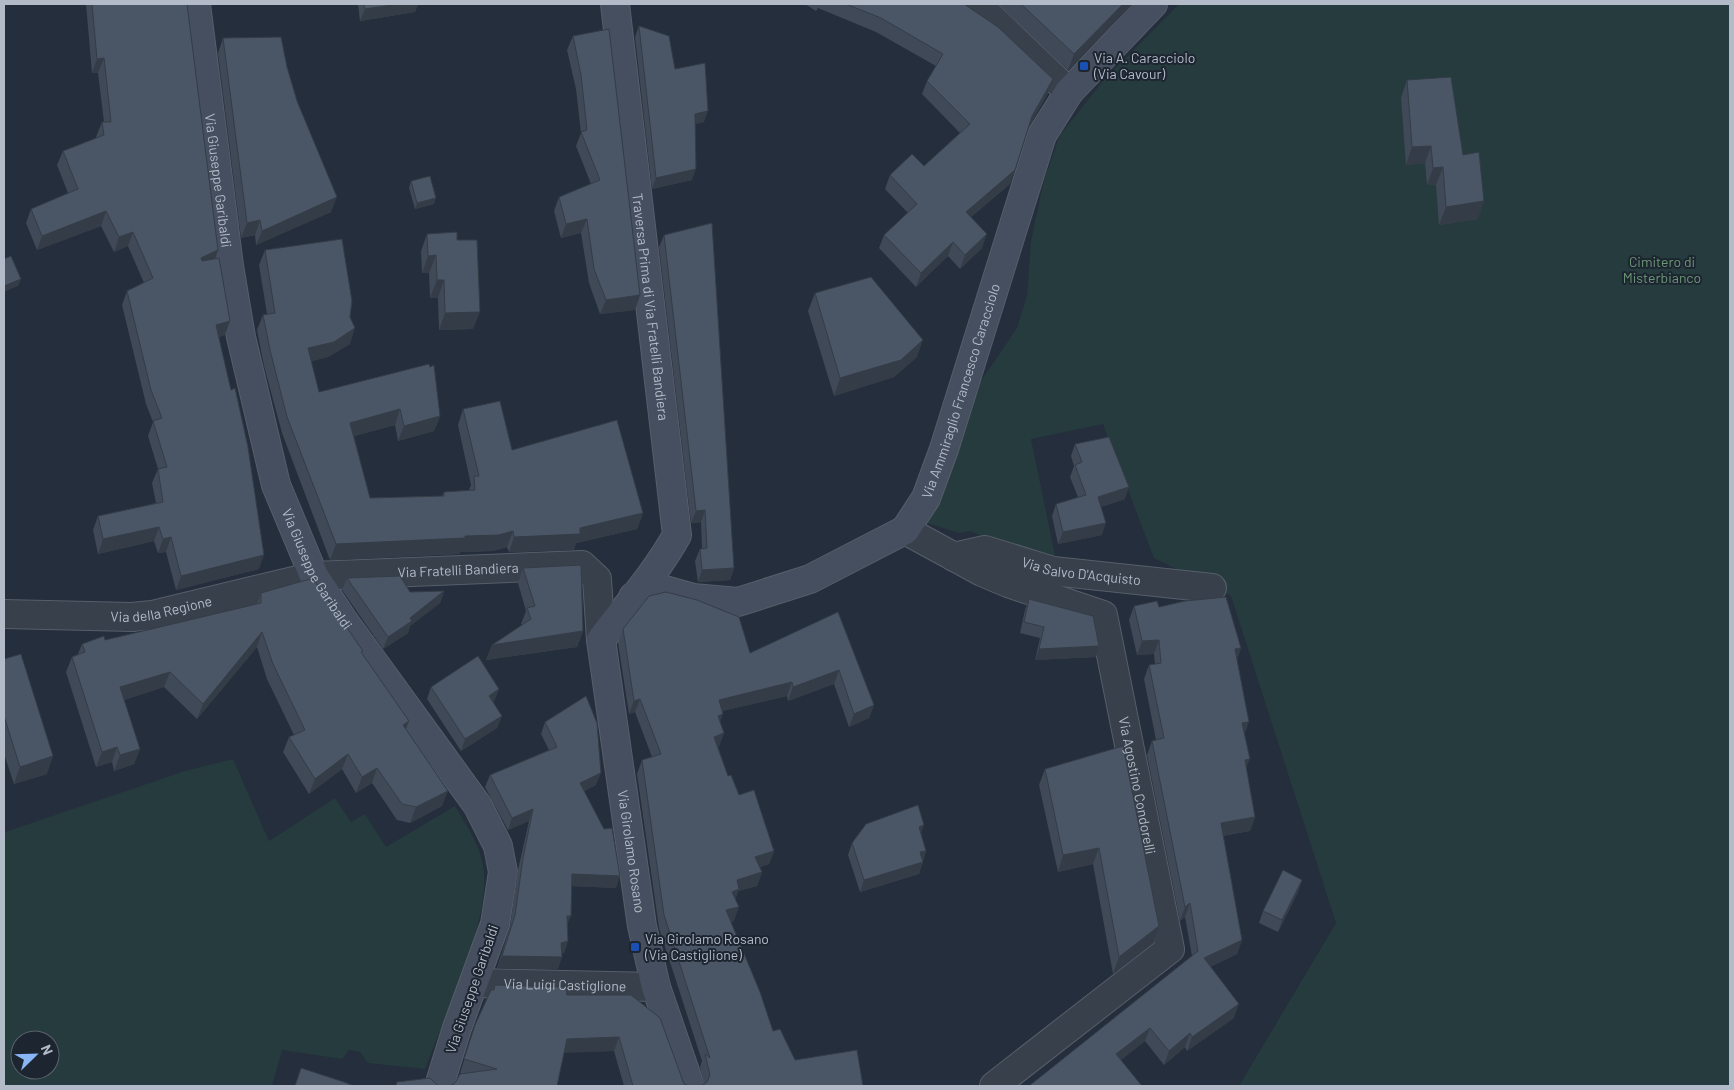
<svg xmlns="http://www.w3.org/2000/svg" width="1734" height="1090" font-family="Barlow,sans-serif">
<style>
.green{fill:#263b3d;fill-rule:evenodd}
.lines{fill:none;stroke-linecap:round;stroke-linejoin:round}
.street-casing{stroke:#565e6a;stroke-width:30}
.secondary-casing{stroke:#565e6a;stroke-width:30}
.street{stroke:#38404c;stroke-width:28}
.secondary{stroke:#464f5f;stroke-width:28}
.wall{fill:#404957}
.shaded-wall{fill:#343c47}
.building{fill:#4a5565;stroke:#343c47}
.transit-dot{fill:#1a4fb4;stroke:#1d2531;stroke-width:2}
.labels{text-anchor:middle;stroke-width:4;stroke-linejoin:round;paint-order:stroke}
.poi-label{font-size:14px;fill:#b3bbc8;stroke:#1d2531;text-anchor:start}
.street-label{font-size:14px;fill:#b3bbc8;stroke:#1d2531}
.park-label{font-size:14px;fill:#6b9875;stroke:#1d2531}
</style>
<rect width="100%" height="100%" fill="#242e3c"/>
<path class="green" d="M1179,4h551v1082h-491l97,-163 -105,-327 -77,-38 -51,-134 -72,15 26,126 -87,-34 -11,2 -32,-10 54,-142 36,-53 10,-33 4,-54 13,-61 16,-45 44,-55z
M233,759l36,82 66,-43 16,24 14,-8 21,33 69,-41c12,20 27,42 29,66 5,52 -40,146 -59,197l-57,-6 -8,-11 -11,-2 -7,9 -60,-9 -10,36h-268v-256l1,2 180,-61zM20,1040h30v30h-30z"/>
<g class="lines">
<defs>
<g id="street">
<path d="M977,4l92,88"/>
<path id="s1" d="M905,530l77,42 26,11 95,32 67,334 -176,137"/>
<path id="s2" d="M954,557l31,-7 68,21 159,17"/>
<path id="s3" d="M4,614l128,3 20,-2 162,-39 268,-11 15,14 4,61"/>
<path id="s4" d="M474,983l182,4"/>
</g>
<g id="secondary">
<path id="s5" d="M196,4l33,262 12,71 35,148 38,91 29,44 135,186 20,40 5,26 -8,52 -38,104 -18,58"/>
<path id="s6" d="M615,4l62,531c-21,38 -50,70 -76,105l41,286 14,61 34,99"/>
<path id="s7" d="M633,597l28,-8 32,9 45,4 72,-23 95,-49 21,-32 18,-49 98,-314 27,-43 84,-88"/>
</g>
</defs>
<use href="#street" class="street-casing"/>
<use href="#secondary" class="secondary-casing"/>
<use href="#street" class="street"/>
<use href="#secondary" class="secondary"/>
</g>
<path class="wall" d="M86,4h101l31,246 -3,9 10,76 -6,2 40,232 -83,21 -10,-38 -8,1 -4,-12 -56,13 -5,-24 5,-14 58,-13 -4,-20 6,-14 -10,-33 5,-14 -7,-18 -24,-99 5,-14 17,-8 -16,-37 -14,6 -13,-26 -64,24 -11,-27 5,-14 37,-16 -11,-28 6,-14 34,-13 -1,-1 6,-15h2l-6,-49h-6z
M358,4h60l-3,8 -55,9z
M805,4h159l84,89 -19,34 -19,57 -39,33 11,31 -22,21 -12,-13 -32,31 -37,-39 5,-13 24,-22 -23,-24 5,-14 34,-9 36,-33 -38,-39 5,-13 9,-15 -60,-34 -58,-24 -2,3z
M998,4h135l-65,66z
M639,26l36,43 29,53 -9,2 -3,56 -40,9 -17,-152z
M573,36l67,259 -5,15 -35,4 -11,-31 -8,-50 -20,5 -7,-27 5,-14 32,-13 -15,-38 5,-13 -5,-44 -9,-39z
M223,38l64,29 44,145 -75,33 -1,-10 -14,3 -23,-185z
M1407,80l56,75 15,64 -39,6 -3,-40h-9l-2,-22 -19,2 -5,-67z
M411,181l23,23 -19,5 -6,-21z
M427,234l30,6 16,89 -34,1 -1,-32h-8l-1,-25h-7l-1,-22z
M664,235l70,333 -4,12 -32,2 -3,-21 5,-12h2l-1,-27 -10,1 -32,-276z
M265,250l85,67v27l-22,13 -17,4 8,31 121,24 -6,15 -36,10 -3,-16 -41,11 16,62 72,-2 2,-4 25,-2 2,-5 -13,-60 5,-16 49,41 131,63 -6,16 -61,14 -2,7 -65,2 -2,-5 -14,4 -33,1 -1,2 -129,6 -48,-127 -18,-67 -7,-36 6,-15 4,-1 -8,-49z
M815,293l102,64 -23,20 -60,19 -26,-85z
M1075,444l50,55 -24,8 1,28 -44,9 -6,-28 4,-12 22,-7 -8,-20 4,-11 -3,-10z
M523,568l60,63 -6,16 -91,13 6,-15 30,-20 -1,-1 5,-13 -8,-28z
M347,578l63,14 34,-1 -4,12 -30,23 -2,7 -25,16 -41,-59z
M261,593l101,61 44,75 36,77 -32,17 -13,-3 -25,-37 -16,10 -14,-24 -33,25 -26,-42 6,-15 5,-2 -27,-56 -10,-32 -60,72 -33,-32 -40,13 16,49 -6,15 -20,7 -2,-9 -16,5 -30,-95 6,-15 6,-3 4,-10 23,-4 152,-36z
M1029,599l70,47 -3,11 -61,3 5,-22 -20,-5 5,-23z
M1134,606l25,1 82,41 -4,11 7,75 2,34 9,49 -5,14 -27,5 19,104 -5,14 -27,13 24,51 -47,33 -2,-4 -21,18 -19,-24 -24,19 -92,26 163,-130 -7,-39 -5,4 -33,-166 5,-14 4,-1 -12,-61 5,-14 6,-1 -1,-10 -17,1 -8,-35z
M838,612l36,93 -5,13 -20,9 -15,-43 -46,17 -1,-5 -65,15 -2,11 4,11 -5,13 -1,1 10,29 46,75 -5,13 -9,3 2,5 -5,14 -19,5 -3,9 -1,21 -4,1 43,109 22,29 -91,24 -4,-17 2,-6 -43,-133 -22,-154 5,-14 10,-3 -17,-45 -6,2 -11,-71 5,-14 127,24z
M4,659l43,115 -33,10 -10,-30z
M431,687l68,2 -5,12 -1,1 9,14 -5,12 -36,23 -34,-52z
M545,722l51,63 -12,6 32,97 -45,-2 -4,40 1,15 -4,12h-2l-4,16 -61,-1 13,-41 8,-57 11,-49 -21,9 -23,-43 5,-12 59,-25 -8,-16z
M1045,769l114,157 -6,17 -40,31 -20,-110 -35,8 -19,-87z
M921,834l5,17 -7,23 -59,18 -12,-37 4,-12z
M1302,880l-4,12 -20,40 -19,-9 4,-12z
M495,985l72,10 117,89 5,2h-65l-10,-35 -50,1 -109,31 8,-9 -3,-1 15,-48z"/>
<path class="shaded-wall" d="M398,4h20l-3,8 -55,9 5,-12z
M1123,4h10l-65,66 6,-16z
M104,58l-6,15h-6l5,-14z
M1053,79l-5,14 -21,37 5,-14z
M708,111l-4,11 -13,3 4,-11z
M1431,146l-6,17 -19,2 6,-18z
M1443,167l-7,18h-9l6,-17z
M696,169l-4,11 -40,9 4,-11z
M1015,170l-5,14 -49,41 5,-13z
M337,197l-6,15 -75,33 6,-14z
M436,198l-2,6 -19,5 2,-6z
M1484,201l-6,18 -39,6 7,-18z
M106,211l-5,15 -64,24 5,-14z
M587,219l-6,14 -20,5 5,-14z
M260,220l-5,15 -14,3 6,-15z
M133,232l-5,14 -14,6 5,-15z
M987,234l-5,14 -22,21 5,-14z
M953,242l-5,14 -32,31 5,-14z
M218,250l-5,15 -17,7 5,-14z
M436,255l-7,18h-7l6,-17z
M21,279l-3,7 -14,6v-6z
M437,280h7l-6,18h-8z
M640,295l-5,15 -35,4 6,-14z
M480,312l-7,17 -34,1 6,-17z
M230,321l-5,14 -14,4 5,-14z
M355,328l-5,16 -22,13 -26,7 6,-16z
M923,340l-6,17 -23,20 -60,19 6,-18z
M400,409l-5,16 -50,14 5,-16z
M440,416l-6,15 -36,10 6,-15z
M1129,487l-4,12 -31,10 4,-12z
M705,510l-4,12 -10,1 5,-12z
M643,513l-6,16 -61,14 -2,7 -65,2 5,-15 66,-9z
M1106,523l-4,12 -44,9 5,-12z
M159,527l-5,14 -56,13 5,-15z
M513,531l-6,16 -14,4 -33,1 -1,2 -129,6 6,-16 129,-8z
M171,537l-5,15 -8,1 5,-14z
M264,555l-5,14 -83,21 5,-14z
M734,568l-4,12 -32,2 4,-12z
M444,591l-4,12 -30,23 -2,7 -25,16 5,-12 22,-19z
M583,631l-6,16 -91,13 6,-15z
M262,632l-5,15 -60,72 6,-15z
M1159,640l-5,14 -17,1 5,-14z
M1099,646l-3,11 -61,3 4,-11z
M1241,648l-5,14 -1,-13z
M839,670l-5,14 -46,17 5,-14z
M170,672l-6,15 -49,16 5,-16z
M792,682l-5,14 -73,17 5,-13z
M499,689l-5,12 -10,7 5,-12z
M640,699l-5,13 -6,2 5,-13z
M874,705l-5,13 -20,9 5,-13z
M723,714l-5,14v-12z
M502,716l-5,12 -36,23 4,-12z
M409,721l-6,16v-12z
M1249,722l-5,14 -2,-13z
M724,733l-5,13 -10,5 5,-14z
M117,747l-5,15 -16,5 6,-15z
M140,749l-6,15 -20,7 6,-16z
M348,754l-6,15 -33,25 6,-15z
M53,756l-6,18 -33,10 6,-17z
M1250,759l-6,14 1,-13z
M377,768l-5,15 -16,10 6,-16z
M601,773l-5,12 -21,10 5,-12z
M448,791l-6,15 -32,17 6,-16z
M533,809l-4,12 -21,9 4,-12z
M1255,817l-5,14 -34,6 5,-14z
M924,825l-4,12 -1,-10z
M1099,848l-6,16 -35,8 5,-17z
M774,851l-5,13 -19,6 5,-13z
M926,851l-4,11h1l-4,12 -59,18 4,-12 56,-28z
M762,872l-5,14 -19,5 -4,12 -7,2 10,-25z
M572,874l48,2 -4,12 -49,-2z
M1302,880l-4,12 -20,40 4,-12z
M1190,903l-5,14 -5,4 5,-14z
M739,907l-5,14 -13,2 5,-13z
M567,916h4l-5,12z
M1159,926l-6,17 -40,31 6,-17z
M1242,940l-5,14 -38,18 5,-14z
M568,941l-4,12 -7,2 4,-12z
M502,956l60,1 -4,12 -61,-1z
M1239,1004l-5,14 -47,33 5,-14z
M1150,1028l-5,13 -34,27 5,-14z
M1190,1033l-5,14 -21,18 5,-14z
M619,1037l-5,14 -52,2 5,-14z"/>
<path class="building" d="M92,4h95l31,246 -17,8 1,3 17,-3 11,63 -14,4 15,65 4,-2 13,59 16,108 -83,21 -10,-39 -8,2 -4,-12 -56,12 -5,-23 65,-14 -5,-33 9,-2 -14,-46 9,-3 -11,-28 -24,-99 26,-13 -20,-46 -14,5 -13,-26 -64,25 -11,-27 47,-20 -15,-38 41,-16 -2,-13h9l-7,-64 -7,1z
M364,4h34l-33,5z
M846,4h118l34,23 55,52 -21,37 -17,54 -49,42 21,22 -22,21 -12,-13 -32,31 -37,-38 33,-31 -27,-29 22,-21 12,12 46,-42 -43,-43 16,-27 -62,-36z
M1021,4h102l-49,50z
M639,26l30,10 6,33 30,-6 3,48 -13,3 1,55 -40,9z
M609,29l31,266 -34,5 -12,-31 -7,-50 -21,5 -7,-27 41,-17 -19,-48 6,-2 -6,-55 -8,-39z
M281,37l6,30 10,34 40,96 -75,34 -2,-11 -13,3 -24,-185z
M1451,77l12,78 16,-3 5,49 -38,6 -3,-40 -10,1 -2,-22 -19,1 -5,-67z
M430,176l6,22 -19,5 -6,-22z
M712,223l22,345 -32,2 -2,-21 7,-1 -2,-38 -9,1 -32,-276z
M457,232v8h20l3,72 -35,1 -1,-33h-7l-1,-25 -8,1 -1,-22z
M342,239l10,62 -2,16 5,11 -21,14 -26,6 11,44 110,-28 1,3 4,-2 6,51 -36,10 -4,-17 -50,14 20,75 74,-2v-4l31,-2 -1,-14h5l-16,-67 37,-8 12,49 105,-30 26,93 -63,15v6l-66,3 -1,-6 -14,4 -34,1v2l-129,6 -49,-127 -17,-67 -7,-35 12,-2 -10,-63z
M11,256l10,23 -17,7v-27z
M871,277l52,63 -22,20 -61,18 -25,-85z
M1109,437l20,50 -31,10 8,26 -43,9 -7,-28 30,-9 -11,-30 7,-3 -7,-18z
M581,565l2,66 -91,14 39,-26 -4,-11 8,-2 -12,-38z
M400,576l10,16 34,-1 -34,27 2,3 -24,16 -41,-59z
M310,579l4,1 49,71 -2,1 48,69 -6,4 45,66 -32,16 -14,-3 -25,-36 -15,9 -14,-23 -33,25 -26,-42 16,-7 -32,-66 -11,-32 -59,72 -33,-32 -50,15 20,62 -20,6 -3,-8 -15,5 -30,-95 13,-5 -3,-8 22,-8 1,4 156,-37v-10z
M666,592l31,8 42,17 11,36 88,-41 36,93 -20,9 -15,-44 -46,17 -1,-5 -73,18 4,14 -5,2 6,17 -10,4 14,39 3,-1 8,20 15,-5 20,61 -19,6 7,15 -25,8 2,9 -7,3 7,15 -13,3 7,17 27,65 13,39 7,-2 15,31 62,-10 6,36h-162l6,-4 3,-7 -5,-21 5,4 -46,-143 -22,-155 19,-6 -21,-55 -6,2 -11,-72 26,-33z
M1226,597l15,51 -6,1 14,73 -7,1 8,36 -5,1 10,57 -34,6 21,117 -38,18 35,46 -47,33 -2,-4 -21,18 -19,-23 -34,26 26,32h-113l169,-135 -8,-48 -5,4 -33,-166 12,-3 -15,-73 12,-2 -2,-23 -17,1 -8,-35 23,-5 2,6 26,-6z
M1029,599l64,17 6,30 -60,3 5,-22 -20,-5z
M21,654l32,102 -33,11 -16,-51v-57z
M478,656l21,33 -10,7 13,20 -37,23 -34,-52z
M586,696l11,27 4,50 -21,10 24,46 8,-1 8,48 -48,-2 -1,42h-4l1,25 -7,2 1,14 -60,-1 13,-41 8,-57 10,-49 -21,9 -22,-43 67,-28 -12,-25z
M1123,746l36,180 -40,31 -20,-109 -36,7 -18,-86z
M918,805l6,20 -5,2 7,24 -6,1 3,10 -59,18 -12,-37 14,-19z
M1283,870l19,10 -20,40 -19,-9z
M495,985l71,2 1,8h64l29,23 24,66 5,2h-56l-14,-49 -52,2 -10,47h-107l5,-3 5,-9 37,-5 -33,-10 11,-34 16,-35h3z
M301,1068l43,14 10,4h-59z
M430,1078l8,8h-42l1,-4z"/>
<g class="transit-dot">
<rect x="1079" y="61" width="10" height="10" rx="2.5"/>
<rect x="630" y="942" width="10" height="10" rx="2.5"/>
</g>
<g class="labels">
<g class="poi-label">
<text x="1094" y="63">Via A. Caracciolo<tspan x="1094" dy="16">(Via Cavour)</tspan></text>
<text x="645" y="944">Via Girolamo Rosano<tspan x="645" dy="16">(Via Castiglione)</tspan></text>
</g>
<g class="street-label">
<text dy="5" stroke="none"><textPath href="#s5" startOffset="178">Via Giuseppe Garibaldi</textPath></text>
<text dy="5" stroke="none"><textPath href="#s6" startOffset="305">Traversa Prima di Via Fratelli Bandiera</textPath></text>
<text dy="5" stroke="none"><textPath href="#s7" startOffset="441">Via Ammiraglio Francesco Caracciolo</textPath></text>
<text dy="5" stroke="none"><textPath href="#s5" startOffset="582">Via Giuseppe Garibaldi</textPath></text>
<text dy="5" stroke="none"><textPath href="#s3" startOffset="459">Via Fratelli Bandiera</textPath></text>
<text dy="5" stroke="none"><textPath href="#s2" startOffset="131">Via Salvo D'Acquisto</textPath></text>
<text dy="5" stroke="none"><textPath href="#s3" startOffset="158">Via della Regione</textPath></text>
<text dy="5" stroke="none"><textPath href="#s1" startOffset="390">Via Agostino Condorelli</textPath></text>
<text dy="5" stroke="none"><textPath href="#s6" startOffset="878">Via Girolamo Rosano</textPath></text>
<text dy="5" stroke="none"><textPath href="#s4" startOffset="91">Via Luigi Castiglione</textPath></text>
<text transform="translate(472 989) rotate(-71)" y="5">Via Giuseppe Garibaldi</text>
</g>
<g class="park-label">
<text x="1662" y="267">Cimitero di<tspan x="1662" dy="16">Misterbianco</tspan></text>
</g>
</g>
<rect width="1734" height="1090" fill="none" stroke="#b3bbc8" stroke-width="10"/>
<g transform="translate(35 1055) rotate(67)"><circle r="24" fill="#1d2531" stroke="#59616d"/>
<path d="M0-4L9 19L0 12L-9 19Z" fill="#8ab5f5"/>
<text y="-8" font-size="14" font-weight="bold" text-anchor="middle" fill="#b3bbc8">N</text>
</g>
</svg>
